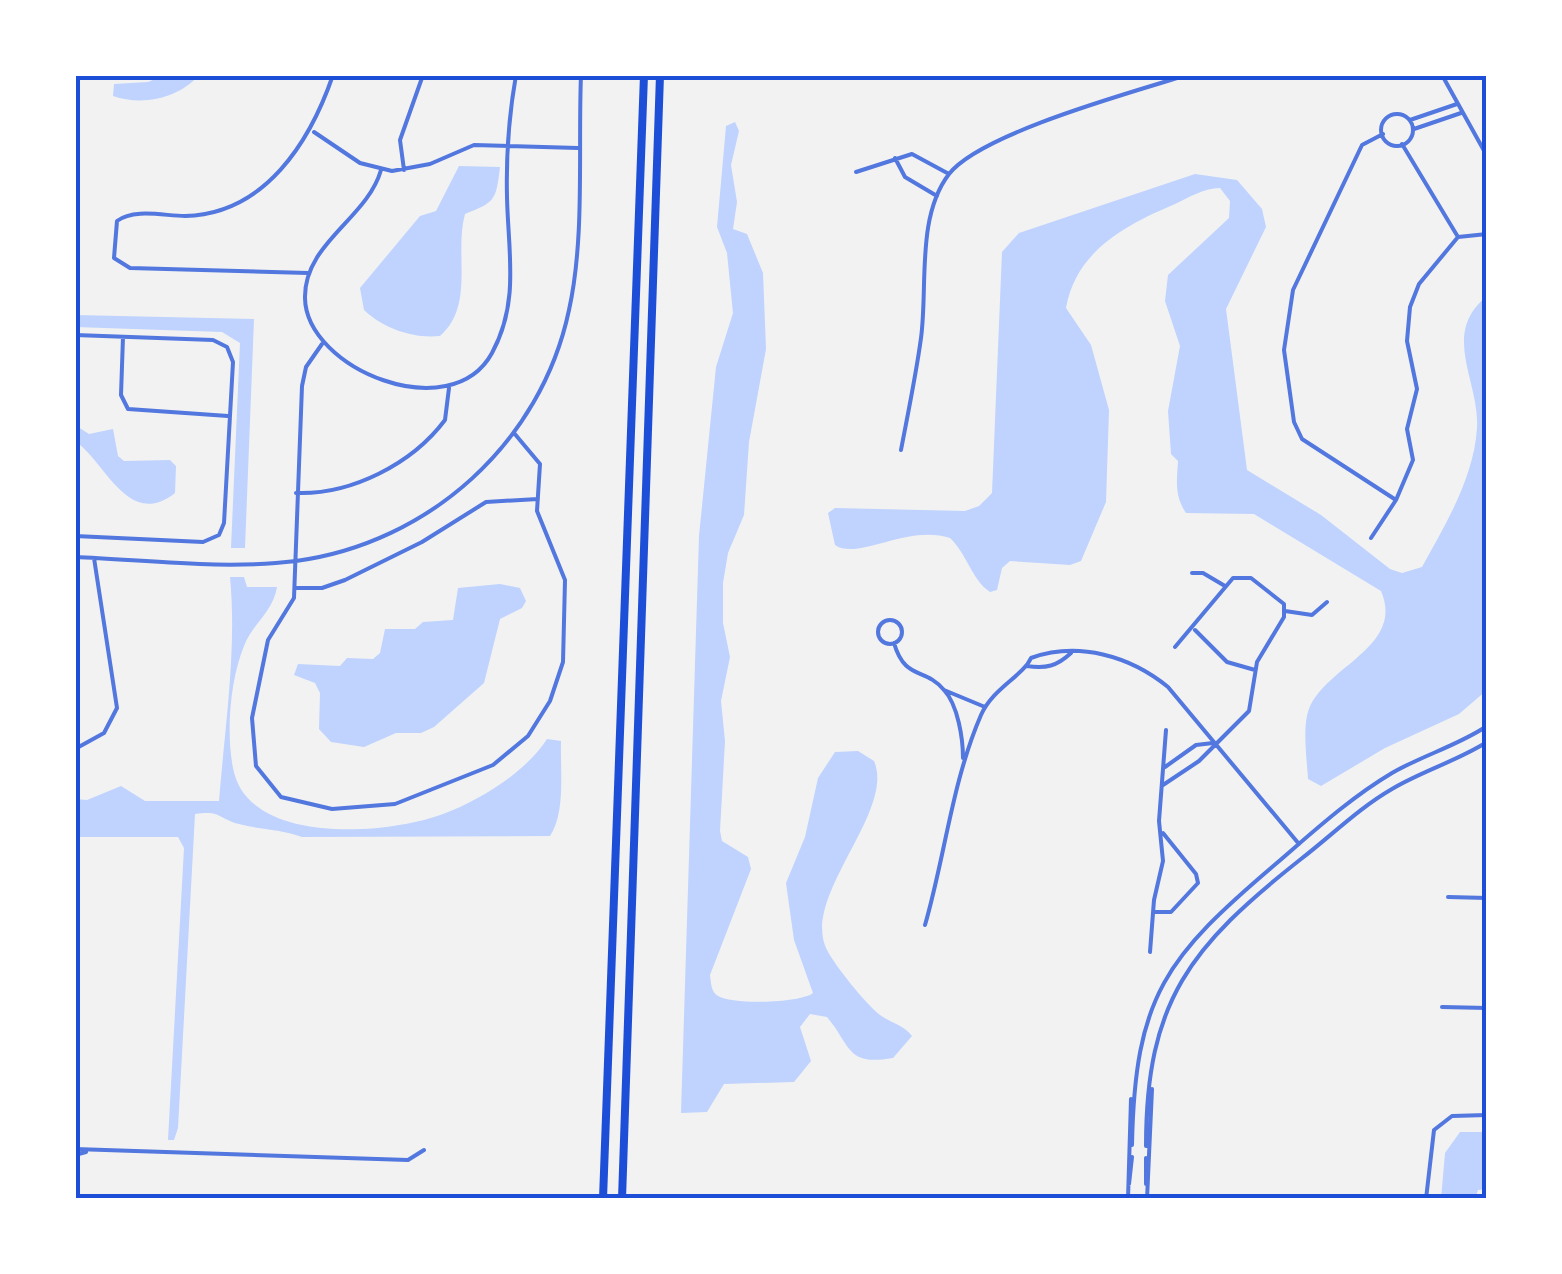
<svg xmlns="http://www.w3.org/2000/svg" width="1562" height="1274" font-family="Montserrat,sans-serif">
<style>
.water{fill:#bfd3fe}
.lines{fill:none;stroke-linecap:round;stroke-linejoin:round}
.minor{stroke:#5277de;stroke-width:4}
.motorway{stroke:#1d4ed8;stroke-width:8}
.neatline{fill:none;stroke:#1d4ed8;stroke-width:4}
</style>
<rect width="100%" height="100%" fill="#f2f2f2"/>
<path class="water" d="M165,75h34c-21,24 -57,31 -86,21l1,-12 34,-2z
M735,122l4,9 -8,34 6,37 -4,27 14,5 16,39 3,76 -17,93 -5,73 -16,38 -5,30v40l7,34 -9,44 4,40 -5,90 2,10 26,16 3,12 -41,106c1,8 1,17 8,21 14,9 83,7 95,-3l-19,-53 -8,-57 19,-46 13,-59 17,-26 23,-1 16,10c22,51 -74,136 -47,189 9,17 38,53 53,65 11,8 24,10 32,21l-19,22c-47,8 -41,-11 -66,-41l-17,-3 -10,13 11,34 -17,21 -70,2 -17,28 -26,1 18,-577 17,-169 17,-54 -6,-60 -10,-26 9,-101z
M459,166l41,1c-4,34 -5,35 -35,47 -11,39 10,92 -25,122 -27,3 -57,-8 -76,-26l-4,-22 60,-72 16,-5z
M1195,174l42,6 25,29 4,18 -40,82 21,161 74,45 69,54 12,4 20,-6c23,-42 52,-89 55,-139 3,-47 -37,-94 10,-132v394l-28,24 -74,34 -64,38 -13,-7c-1,-19 -6,-52 1,-70 17,-43 96,-62 72,-118l-127,-77 -68,-1c-12,-18 -9,-33 -8,-52l-7,-7 -3,-43 12,-65 -15,-45 3,-26 61,-57 1,-17 -10,-13c-16,0 -30,9 -45,16 -47,20 -99,46 -109,104l25,37 18,65 -3,92 -25,59 -11,4 -60,-4 -8,7 -5,22 -7,2c-18,-12 -23,-38 -40,-54 -43,-14 -92,23 -115,7l-7,-32 7,-5 130,3 14,-5 13,-13 10,-241 17,-19z
M75,315l179,4 -9,229h-14l9,-205 -18,-11 -147,-5z
M75,425l14,9 24,-5 5,27 6,5 46,-1 6,6 -1,27c-47,37 -69,-31 -100,-52z
M230,577h14l3,10h30c-4,25 -24,36 -33,59 -14,34 -18,86 -11,122 14,78 155,67 210,46 37,-14 83,-42 104,-75l14,2c-1,28 5,71 -11,95l-248,1c-22,-8 -41,-7 -63,-13 -22,-6 -18,-14 -44,-10l-17,314 -4,12h-6l16,-292 -6,-11h-103v-38l12,1 34,-14 24,15h74c6,-75 18,-151 11,-224z
M500,584l20,4 6,13 -4,7 -22,11 -16,64 -50,44 -13,6h-25l-32,14 -33,-5 -12,-13 1,-36 -5,-10 -21,-8 4,-11 42,2 7,-8 26,1 7,-6 5,-24h30l8,-7 30,-2 5,-32z
M1460,1132h27v57l-9,1 -3,9h-34l4,-46z"/>
<g class="lines">
<path class="minor" d="M1442,75l45,81
M1381 130a16 16 0 1 1 32 0a16 16 0 1 1-32 0Z
M1410,120l47,-16
M1414,129l47,-16
M314,132l46,31 32,8 38,-7 44,-19 104,3
M1383,134l-21,11 -69,145 -9,60 10,72 8,17 94,61
M1402,144l56,93
M895,158l10,19 32,19
M381,170c-14,49 -77,73 -76,128 1,71 146,130 187,55 28,-51 16,-102 15,-156 -1,-41 2,-82 9,-122
M404,170l-4,-30 23,-65
M856,172l56,-18 37,20
M1458,237l29,-3
M308,273l-178,-5 -16,-10 3,-37c17,-13 48,-5 68,-5 80,-2 125,-74 148,-141
M75,335l138,5 14,7 6,15 -9,161 -5,12 -16,7 -128,-6
M123,337l-2,58 7,14 100,7
M322,344l-16,23 -4,19 -8,212 -26,42 -16,78 4,48 25,31 51,12 63,-5 98,-39 35,-29 22,-35 13,-39 2,-82 -28,-69 3,-47 -26,-31
M901,450c7,-37 15,-75 20,-112 7,-51 -5,-121 28,-164 32,-41 184,-82 238,-99
M296,493c55,2 116,-29 149,-73l4,-32
M1371,538l25,-38 17,-40 -6,-31 10,-40 -10,-48 3,-34 9,-23 39,-47
M75,557c72,3 149,13 221,4 133,-18 245,-118 273,-251 16,-72 9,-160 12,-235
M1192,573h11l22,13
M295,588h27l23,-8 77,-38 64,-40 52,-3
M1285,611l27,4 15,-13
M878 632a12 12 0 1 1 24 0a12 12 0 1 1-24 0Z
M1195,630l32,32 28,8
M894,643c11,38 31,24 50,47 14,15 19,49 19,68
M1027,666c19,3 30,0 44,-13
M944,690l41,17
M75,749l29,-16 13,-25 -23,-150
M1165,767l31,-22 17,-2
M1163,785l36,-24 50,-50 8,-49 27,-45v-13l-33,-26h-18l-58,69
M1448,897l39,1
M1153,912h18l27,-29 -2,-9 -33,-41
M925,925c20,-69 27,-143 56,-210 12,-27 42,-39 50,-57 47,-17 99,-2 137,29l131,157
M1150,952l4,-52 9,-39 -4,-40 7,-91
M1442,1007l45,1
M1132,1145c3,-150 34,-188 146,-283 36,-31 72,-64 114,-89 31,-18 65,-27 95,-47
M1146,1146c0,-146 45,-200 155,-287 30,-23 58,-51 91,-70 30,-18 65,-28 95,-47
M75,1149l333,11 16,-10
M75,1155l11,-3
M1146,1158v26
M1129,1184l3,-27
M1128,1199l3,-100
M1147,1199l5,-110
M1426,1199l8,-69 18,-14 35,-1"/>
<path class="motorway" d="M603,1199l41,-1124
M622,1199l38,-1124"/>
</g>
<rect width="1562" height="1274" fill="none" stroke="#ffffff" stroke-width="155"/>
<rect x="78" y="78" width="1406" height="1118" class="neatline"/>
</svg>
